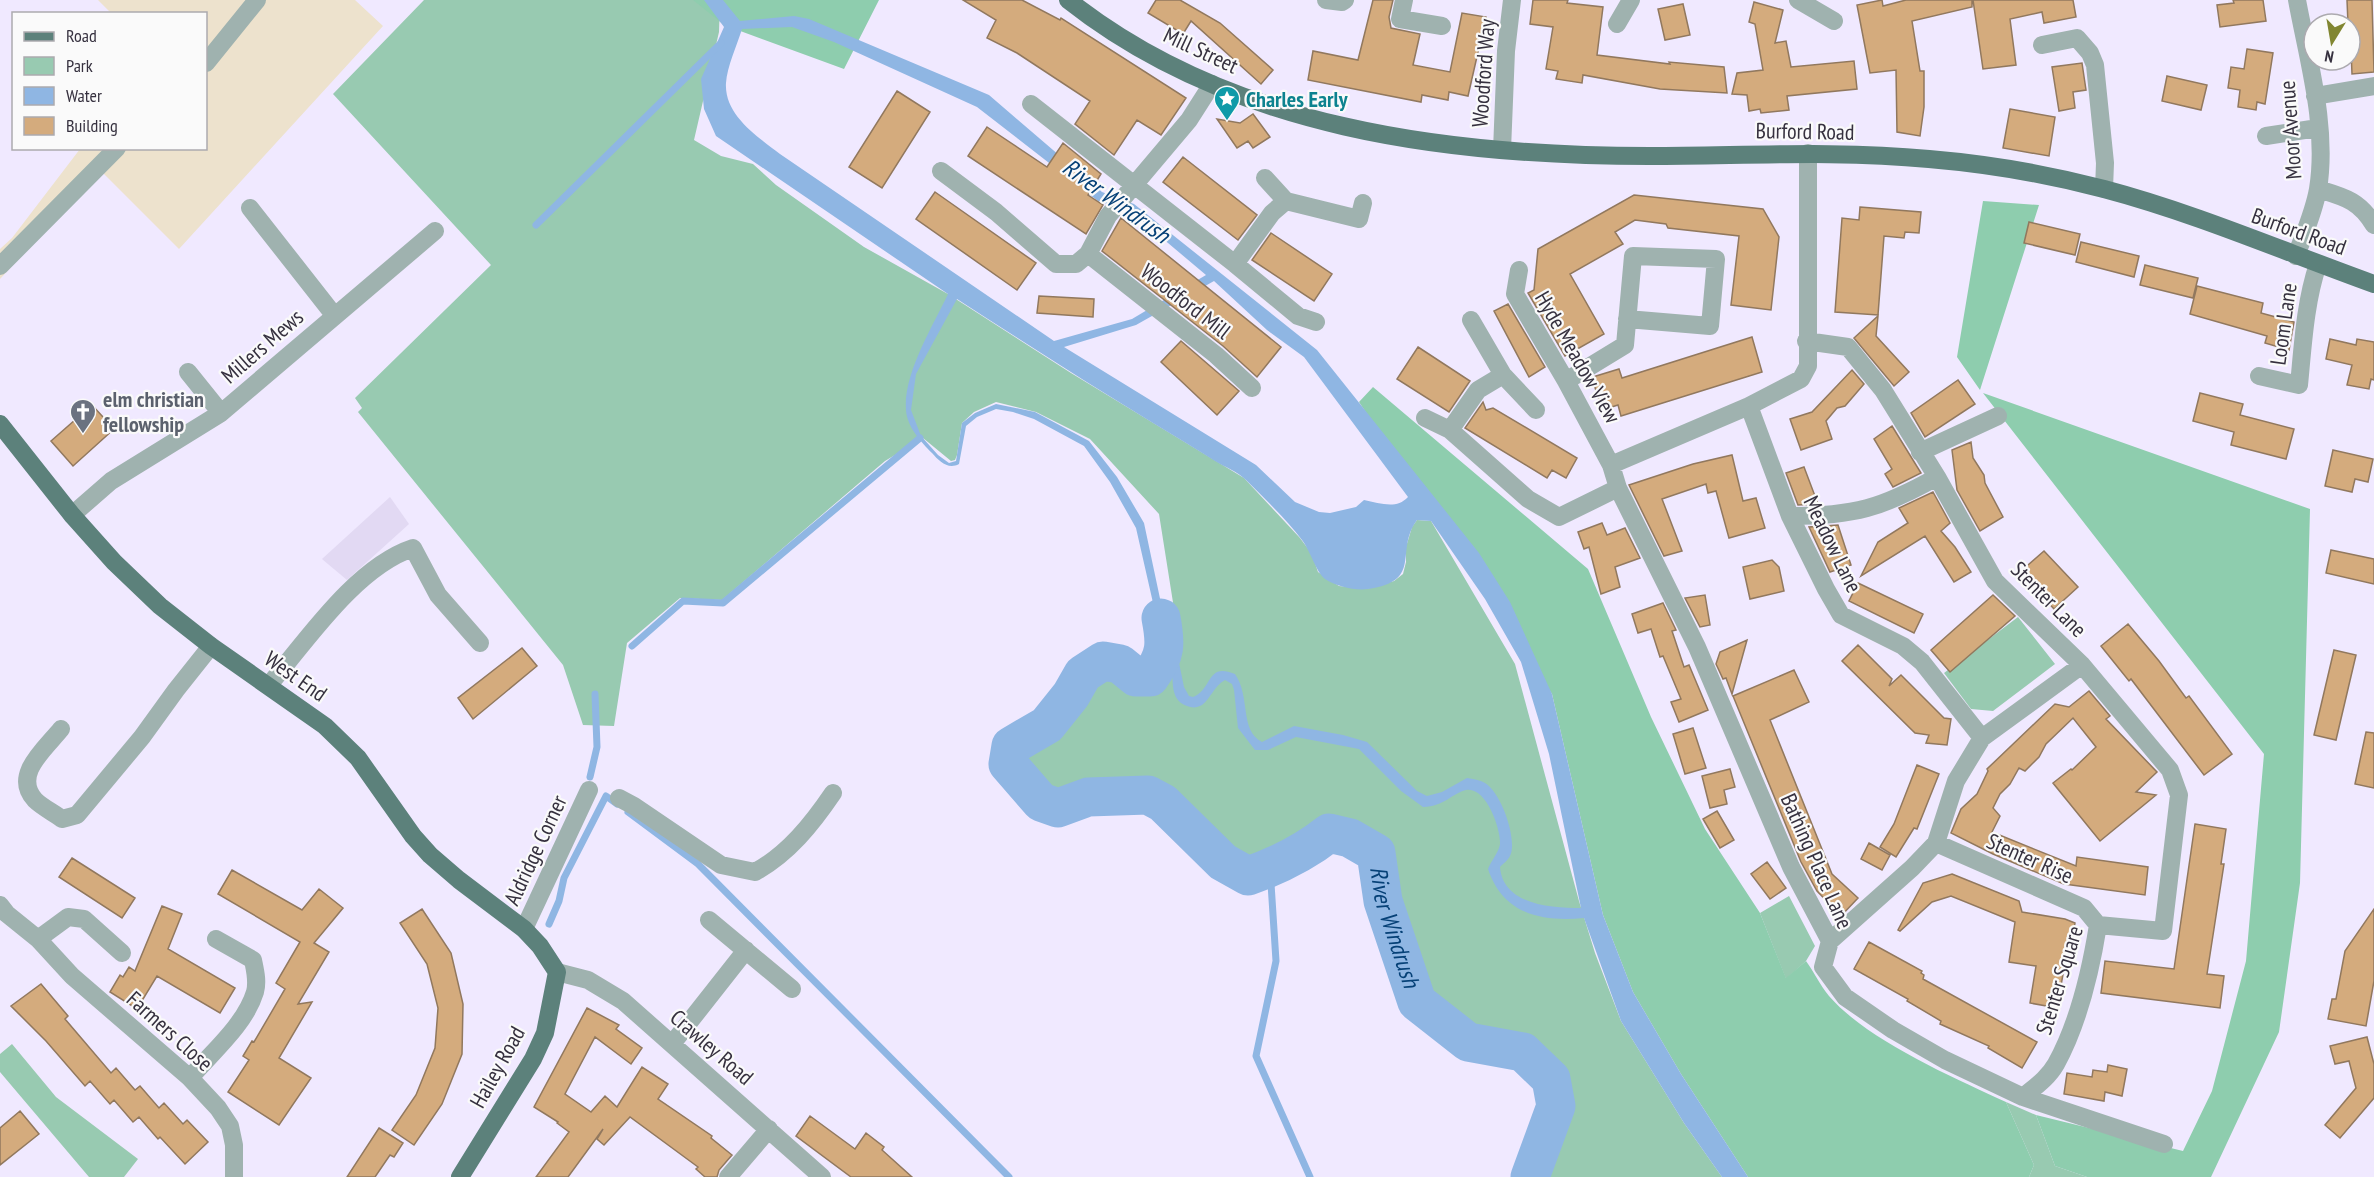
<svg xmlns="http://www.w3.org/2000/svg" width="2374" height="1177" font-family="'PT Sans Narrow',sans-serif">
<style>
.built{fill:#e2d9f3}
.industrial{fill:#ede2cd}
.green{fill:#98cab1}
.forest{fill:#8ecdae}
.water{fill:#8fb6e3;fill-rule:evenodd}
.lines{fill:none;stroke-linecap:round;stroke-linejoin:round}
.stream{stroke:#8fb6e3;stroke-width:7}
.river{stroke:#8fb6e3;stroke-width:39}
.building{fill:#d4ab7d;stroke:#91785e;stroke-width:1.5}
.minor{stroke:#9fb2af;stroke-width:18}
.major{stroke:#5c817b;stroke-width:18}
.labels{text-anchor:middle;stroke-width:4.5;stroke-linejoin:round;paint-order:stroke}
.street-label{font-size:22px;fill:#36313f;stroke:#fafafa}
.culture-label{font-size:22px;font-weight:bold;fill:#0d838f;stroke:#fafafa;text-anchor:start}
.worship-label{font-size:22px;font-weight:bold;fill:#5b616d;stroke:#fafafa;text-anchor:start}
.water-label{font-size:24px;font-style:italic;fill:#064177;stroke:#fafafa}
</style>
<rect width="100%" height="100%" fill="#f0e9ff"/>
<path class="built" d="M390,497l19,27 -62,56 -25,-21z"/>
<path class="industrial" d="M98,0h257l28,26 -204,223 -78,-78 -101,108v-30l12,-11 68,-89 126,-1v-134l-95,-1z"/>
<path class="green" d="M424,0h296l-1,32 -25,108 27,16 32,8 23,21 88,62 84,47 123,79 173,105 56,60 12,16 6,18 21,14 27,3 28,-8 9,-7 3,-12v-15l6,-20 5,-7 14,1 84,143 64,237 16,52 26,68 63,102 38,54h-180l23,-73 -4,-29 -30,-32 -58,-13 -48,-33 -40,-151 -60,-27 -78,45 -19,-11 -54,-56 -19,-13 -73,-1 -35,10 -27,-31 2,-10 36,-23 34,-49 14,-9 30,15h18l10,-15 14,-37 -19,-120 -69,-75 -54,-27 -40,-10 -22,10 -12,11 -5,32 -2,5 -4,1 -28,-23 -38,23 -163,139 -42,-2 -53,45 -13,83 -31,-1 -20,-60 -205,-253 4,-4 -7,-10 136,-133 -158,-171z
M2018,617l37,47 -62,47 -22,-2 -27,-36z
M1789,896l26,50 -9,15 -20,18 -26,-66z
M12,1044l44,53 82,62 -14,18h-35l-89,-105v-18z
M2006,1102l30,13 19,51 32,11h-58l5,-12z"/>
<path class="forest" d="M693,0h186l-35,69 -120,-44z
M1983,201l56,4 -59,185 -23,-33z
M1373,387l215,182 63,148 54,112 55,84 26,65 20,-17c8,11 14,24 23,35 38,44 123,81 177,106l28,63 -5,12h-281l-67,-103 -48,-82 -30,-77 -51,-221 -193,-292z
M1983,393l327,116 -10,374 -21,149 -68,145h-124l-32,-11 -19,-51 147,36 29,-60 34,-130 18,-207z"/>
<path class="water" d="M704,0h19l17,21 54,-5 15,3 180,76 113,97 32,12 183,146 162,203 31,49 42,92 51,221 30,77 48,82 67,103h-26l-38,-54 -63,-102 -37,-103c-43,4 -81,-4 -96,-49 3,-8 11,-17 12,-25 1,-15 -14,-58 -34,-54 -15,4 -21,16 -43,17l-22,-16 -42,-42 -63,-12 -28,13h-13l-17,-22 -4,-38 -2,-6 -7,-4c-11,6 -14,18 -23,25 -5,3 -10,3 -15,1 -20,-7 -12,-31 -16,-47l-6,-1 -4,14 -8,-3 8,-31 -25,-110 -26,-46 -26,-36 -50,-27 -21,-7 -17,-3 -19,8 -11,9 -7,38c-11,6 -20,-3 -27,-11 -11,-11 -25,-26 -26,-43 -3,-36 27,-84 42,-116l-232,-158 -12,-27 -3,-30 23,-52zM792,27l42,15 143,65 121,94 32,10 76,64 -74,44 -78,22 -274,-187c-22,-17 -56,-39 -54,-71 1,-16 11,-38 16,-54zM1214,281l53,49 37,27 104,140c-12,13 -28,6 -44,3l-8,7 -26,6 -11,-1 -24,-10 -39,-37 -192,-118 72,-22zM957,299c65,42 130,84 196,124 21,13 42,25 62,38 10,6 23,11 31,19 19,19 40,39 56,60 9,12 14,32 23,39 11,7 30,12 43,10 56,-8 26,-38 49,-69l14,1 54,78 36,63 28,92 32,154c-30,0 -78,-3 -81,-41 3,-3 8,-7 10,-11 8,-16 -9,-64 -25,-73 -5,-3 -12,-4 -18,-5l-25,14 -15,4 -10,-5 -50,-49 -24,-7 -49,-9 -32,16c-23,-12 -11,-45 -27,-68 -29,-12 -22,15 -42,23l-4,-1 -5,-9 -6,-29 -9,-17 -25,-118 -27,-46 -28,-36 -54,-29 -39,-8 -21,9 -13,10 -6,38 -7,2 -11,-8 -17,-19 -10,-26 5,-36z"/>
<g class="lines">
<path class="stream" d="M536,225l185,-182
M632,646l51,-45 40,2 197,-165
M590,777l7,-30 -2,-53
M628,812l70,52 311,313
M1270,868l6,93 -20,95 54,121
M549,924l10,-23 5,-23 42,-82 11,8"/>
<path class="river" id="s1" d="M1161,618c5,26 5,37 -11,59h-14l-16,-13 -17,-3 -20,13 -12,21 -24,30 -36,21 -3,18 33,38 17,6 30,-11 60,-2 15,8 60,59 25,14c29,-10 57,-24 81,-43l21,5 26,15 7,48 34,101 51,40 55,10 28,27 5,27 -26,71"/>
</g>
<path class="building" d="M963,0h59l38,20 1,-2 125,80 -25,37 -24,-15 -23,35 -39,-31 15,-23 -73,-48 -30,-15 9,-18z
M1156,0h24l40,23 53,47 -12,14 -70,-63 -8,13 -35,-21z
M1373,0h20l-4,17 2,11 29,6 -7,31 37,7 12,-59 24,4 -18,79 -19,-4 -1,8 -26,-5 -1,7 -113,-22 5,-29 45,9z
M1533,0h35l-1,3 36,4 -6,48 73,9 -1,-2 55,5 3,26 -67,-4 -77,-14 -1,8 -26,-4 2,-8 -12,-2 7,-42 -23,-3z
M1882,0l1,6 23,-6h66v7l-60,14 8,50h4v36l-4,29 -23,-4 -1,-62 -26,3 -13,-68z
M1973,0h100l3,17 -32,6 -2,-11 -32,7 6,46 -33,4z
M2233,0h30l3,21 -46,6 -3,-22 17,-2z
M2347,0h25l2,72 -22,2 -2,-50h-2z
M1754,2l29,8 -8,33 11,-2 5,26 63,-6 3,28 -70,7 2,14 -28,3 -1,-4 -11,2 -2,-16 -15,-1 5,-21 26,-3 -8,-46 -6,-2z
M1683,4l7,31 -25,5 -7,-31z
M2247,49l26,4 -8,51 -8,-2 -1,8 -18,-3 2,-17 -12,-2 3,-21 13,2z
M2082,63l4,27 -13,2 2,16 -16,3 -7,-44z
M2167,76l40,9 -6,25 -39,-9z
M897,91l33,21 -48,76 -33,-21z
M2010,109l45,8 -6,39 -46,-8z
M1253,114l17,23 -17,11 -5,-7 -11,7 -20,-29 23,4z
M987,127l60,40 16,-24 38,31 -13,21 15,10 -17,29 -118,-78z
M1183,157l74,58 -19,25 -75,-58z
M935,192l101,71 -19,27 -101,-71z
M1634,195l129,14 16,28 -8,73 -40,-5 8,-69 -71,-8 -2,-4 -31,-4 -20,12 8,12 -53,30 34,60 -39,22 -37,-63 6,-3 4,-41z
M1860,207l61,5 -2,21 -14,-1 -1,6 -20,-2 -6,79 -43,-3 7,-94 17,2z
M1121,218l160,129 -24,30 -34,-31 -121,-95z
M2029,222l51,12 -5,21 -51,-12z
M1271,233l61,41 -18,27 -62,-41z
M2081,242l58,14 -5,21 -58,-15z
M2145,265l53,13 -5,20 -53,-13z
M2197,286l66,17 -2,10 33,9 -5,28 -24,-7 2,-7 -77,-22z
M1039,296l55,3 -1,18 -56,-4z
M1508,304l37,63 -16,10 -35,-66z
M1878,316l-2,20 33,36 -15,14 -40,-48z
M1752,337l10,35 -141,44 -3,-11 -16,5 -10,-32 4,-2 23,-7 3,9z
M2330,339l26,6 1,-6 17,3v38l-3,-1 -2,10 -22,-4 5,-20 -26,-6z
M1181,341l58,50 -22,24 -56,-53z
M1418,347l52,34 -21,31 -52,-33z
M1852,370l12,14 -19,22 -8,2 -11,13 6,18 -31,11 -11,-31 22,-7z
M1958,380l17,24 -50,33 -14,-24z
M2200,393l43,11 -3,11 54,14 -8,30 -55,-14 3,-13 -41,-11z
M1483,402l3,8 7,-2 84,50 -11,20 -14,-8 -5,8 -82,-50z
M92,405l22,24 -41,37 -22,-25z
M1892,426l29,47 -28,14 -8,-13 7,-5 -18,-30z
M1971,442l2,16 11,17 1,8 18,34 -23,14 -23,-41 -5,-40z
M2333,450l40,9 -5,23 -13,-3 -3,13 -27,-6z
M1732,455l11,46 13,-3 9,30 -36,10 -13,-47 -8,2 -2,-9 -44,15 20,52 -18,5 -35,-71 64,-21z
M1804,467l14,37 -20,1 -12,-32z
M1933,492l17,31 -9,8 14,16 16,25 -17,10 -29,-46 -64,40 17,-34 30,-19 -9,-15z
M1602,523l5,12 18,-7 15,30 -25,9 5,20 -19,7 -12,-47 -5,2 -6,-17z
M1838,525l13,40 -21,7 -21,-45z
M2331,550l43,9v25l-48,-11z
M2044,551l34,36 -24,22 -34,-37z
M1772,560l7,7 5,24 -34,8 -7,-32z
M1858,583l65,31 -9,19 -65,-32z
M1705,595l5,30 -10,2 -15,-29z
M1993,595l22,21 -65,56 -19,-22z
M1663,603l13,27 -4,1 12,36 5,-2 19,45 -29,12 -8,-20 10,-3 -18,-43 -3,1 -9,-28 -13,4 -6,-19z
M2128,624l31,37 27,37 3,-2 43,58 -28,21 -73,-96 -2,2 -28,-35z
M1747,640l-15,54 -6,-16 -3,1 -7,-15 4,-12z
M1858,645l34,34 -3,7 12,-11 43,43 7,1 -4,26 -21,-2 3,-8 -14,-2 -73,-72z
M522,648l15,18 -64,53 -15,-21z
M2334,650l22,5 -20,85 -22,-5z
M1794,670l15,32 -39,18 62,154 26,24 -17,18 -24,-25 -16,-29 -68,-166z
M2089,691l21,25 -4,3 51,53 -21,20 20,3 -56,46 -47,-58 18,-14 1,1 24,-23 -23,-29 -27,26 -7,13 -14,14 -6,-3 -9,16 -10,10 -7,14 7,8 -8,16 84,34 1,-9 71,10 -3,28 -81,-11 -71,-30 -42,-21 10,-24 16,-15 11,-23 -1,-2 68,-65 14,3z
M1693,728l13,40 -21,6 -12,-40z
M2366,732l8,1v55l-19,-4z
M1917,765l22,9 -22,55 -3,-1 -18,29 -16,-10 14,-23z
M1730,769l5,18 -11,3 3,14 -17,4 -8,-32z
M1717,811l17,29 -14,8 -17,-29z
M2195,824l31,5 -5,35h3l-17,110 17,2 -4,32 -119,-15 4,-32 69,8z
M1869,843l21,12 -8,15 -21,-11z
M72,858l63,40 -13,20 -63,-41z
M1767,862l19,26 -16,11 -19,-25z
M232,870l70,40 17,-21 24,19 -29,35 15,9 -31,52 14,-2 -33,56 32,20 -32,47 -51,-33 21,-32 -6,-4 9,-15 2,1 31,-53 -9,-6 24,-41 -82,-48z
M1952,874l67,27 3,11 43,7 10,4 -5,30 -3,-1 -10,56 -27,-5 6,-37 -27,-4 6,-40 -64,-26 -19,6 -32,29 -2,-1 25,-47z
M162,906l20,8 -14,35 67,39 -15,25 -63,-37 -20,33 -27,-17 10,-17 3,2 6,-10 6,4z
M422,909l29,44 12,51 -1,50 -20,50 -28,41 -22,-15 24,-35 19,-47 3,-40 -11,-44 -27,-41z
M2374,909v72l-8,45 -38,-7 4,-20h4l9,-48z
M1869,942l53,29 -1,2 3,2 -1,4 114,63 -15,26 -34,-20 1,-2 -49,-22 1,-3 -34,-20 1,-2 -54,-30z
M41,984l27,32 -3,3 46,54 5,-5 19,22 5,-4 19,22 5,-5 19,21 4,-4 21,22 -23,22 -25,-27 -2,2 -19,-22 -6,5 -19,-22 -4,4 -20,-23 -5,5 -39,-45 -35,-35z
M587,1008l32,17 -3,4 26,19 -11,16 -36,-27 -30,57 26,18 14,-16 12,11 25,-40 26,17 -10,15 54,37 -1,2 21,17 -13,15 -2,7h-12l-9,-8 2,-2 -68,-50 -26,28 -7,-6 6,-10 -35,48h-32l33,-45 -12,-9 1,-1 -24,-15z
M2367,1037l7,27v34l-34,40 -15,-13 31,-37 -7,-27 -14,3 -5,-18z
M2108,1065l19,4 -5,27 -17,-4 -1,9 -40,-7 3,-21 25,4 1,-7 14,2z
M20,1111l19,23 -39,31v-37z
M810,1116l45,33 11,-16 18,14 -2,3 30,27h-61l-55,-41z
M379,1128l24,15 -9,14 -4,-2 -15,22h-28z"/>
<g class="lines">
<path class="minor" d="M1326,0l16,2 3,-2
M1404,0l-4,19 42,7
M1798,0l36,21
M1617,24l14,-24
M2042,45l35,-7 13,15 5,12 10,98 -1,26
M206,63l51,-63
M2315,96l59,-10
M1031,104l204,160 63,52 18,6
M2266,136l52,-8
M1502,150l4,-99 6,-51
M1808,153v213l-7,13 -52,27 41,110 36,73 15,26 62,31 19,16 60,76 -26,43 -20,62 -24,25 -82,73
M941,171l55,41 60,52h20l12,-10 20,-38 81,-96 23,-36
M1265,178l21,23
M2318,189c26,8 41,11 56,36
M250,208l84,107
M1088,254l128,101 36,33
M2296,256c8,-22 18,-44 22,-67 10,-62 -10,-129 -21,-189
M1235,264l37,-51 14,-12 73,18 4,-16
M0,266l117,-118
M1519,270l-4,24 51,87 45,84
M1471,320l32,55 33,35
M1806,341l42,6 35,43 54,87 58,104 87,84 88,105 9,25 -16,136 -65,-6
M188,372l33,41
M2259,376l40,9c4,-41 6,-82 19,-121
M1566,381l59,-36 8,-89 83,3 -6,67 -83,-7
M1749,406l-138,59 7,23 79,159 94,220 39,74 -7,26 22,30 48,33 52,30 78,37 141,47
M1425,418l25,12 78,69 31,18 59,-29
M1450,430l28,-40 25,-15
M1920,452l78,-36
M72,515l39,-34 110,-68 214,-182
M1790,516c64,0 92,-8 147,-39
M269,685c38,-45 87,-118 144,-137l25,47 42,48
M61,729c-16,20 -49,46 -26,71 7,7 19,13 27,19l15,-4 65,-78 34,-47 35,-44
M1982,738l100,-73
M619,798l15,8 87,59 34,7c33,-18 57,-48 78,-79
M1936,843l148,65 14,17
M0,905l7,9 31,25 34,37 118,102 28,30 12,18 4,19v32
M709,920l83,69
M524,929l65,-139
M38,939l30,-22 16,2 38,34
M557,972l31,8 35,21 199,176
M672,1044l74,-94
M190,1078c21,-25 55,-53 65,-86 3,-11 0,-22 -2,-32l-37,-21
M2023,1097c12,-10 25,-19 33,-33 22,-40 35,-95 42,-139
M728,1177l41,-48"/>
<path class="major" d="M1068,0c163,129 380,156 582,156 93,0 186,-6 279,3 59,5 118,15 175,30 91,24 181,63 270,95
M0,424l72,91 42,47 46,44 51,40 114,80 33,32 55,78 17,19 29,25 65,49 16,17 17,26 -12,61 -12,26 -73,118"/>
</g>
<defs>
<symbol id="sight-pin" viewBox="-11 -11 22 30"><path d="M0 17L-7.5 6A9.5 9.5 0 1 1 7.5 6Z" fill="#0f9aa8" stroke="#fafafa"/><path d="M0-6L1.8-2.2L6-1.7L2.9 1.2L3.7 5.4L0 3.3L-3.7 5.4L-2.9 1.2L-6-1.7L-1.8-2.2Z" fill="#fff"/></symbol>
<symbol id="church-pin" viewBox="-11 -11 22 30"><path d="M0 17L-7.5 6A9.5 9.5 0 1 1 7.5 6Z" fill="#6b7280" stroke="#fafafa"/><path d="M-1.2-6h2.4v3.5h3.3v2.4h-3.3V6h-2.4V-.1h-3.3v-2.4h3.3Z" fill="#fff"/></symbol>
</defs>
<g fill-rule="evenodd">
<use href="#sight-pin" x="1212" y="84" width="30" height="40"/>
<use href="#church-pin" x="68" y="397" width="30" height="40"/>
</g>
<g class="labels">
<g class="street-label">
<text transform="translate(1201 50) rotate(25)" y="8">Mill Street</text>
<text transform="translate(1483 73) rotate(-86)" y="8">Woodford Way</text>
<text transform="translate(2290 130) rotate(-94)" y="8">Moor Avenue</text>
<text transform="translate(1805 131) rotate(1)" y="8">Burford Road</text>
<text transform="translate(2299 231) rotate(20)" y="8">Burford Road</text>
<text transform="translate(1186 301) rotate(38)" y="8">Woodford Mill</text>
<text transform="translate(2283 324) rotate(-82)" y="8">Loom Lane</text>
<text transform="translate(262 346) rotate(-41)" y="8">Millers Mews</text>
<text transform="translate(1578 357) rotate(60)" y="8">Hyde Meadow View</text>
<text transform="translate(1833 544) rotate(64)" y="8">Meadow Lane</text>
<text transform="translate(2049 599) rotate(45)" y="8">Stenter Lane</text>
<text transform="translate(296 676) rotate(35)" y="8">West End</text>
<text transform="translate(535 850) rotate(-65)" y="8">Aldridge Corner</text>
<text transform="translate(2030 858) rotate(24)" y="8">Stenter Rise</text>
<text transform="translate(1817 861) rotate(66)" y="8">Bathing Place Lane</text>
<text transform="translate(2059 980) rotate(-73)" y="8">Stenter Square</text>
<text transform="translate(170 1031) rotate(42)" y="8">Farmers Close</text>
<text transform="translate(712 1047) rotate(41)" y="8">Crawley Road</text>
<text transform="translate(497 1067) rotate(-61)" y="8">Hailey Road</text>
</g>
<g class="culture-label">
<text x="1246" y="107">Charles Early</text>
</g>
<g class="worship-label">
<text x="103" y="407">elm christian<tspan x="103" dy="25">fellowship</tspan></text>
</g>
<g class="water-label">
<text transform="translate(1116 201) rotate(36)" y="8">River Windrush</text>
<text dy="8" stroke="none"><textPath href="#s1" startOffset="771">River Windrush</textPath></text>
</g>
</g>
<rect x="12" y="12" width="195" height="138" fill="#fafafa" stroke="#acaaaf" stroke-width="1.5"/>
<rect x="24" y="32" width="30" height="9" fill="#5c817b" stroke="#acaaaf" stroke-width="1.5"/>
<text x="66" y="42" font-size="18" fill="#36313f">Road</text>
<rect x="24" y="57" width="30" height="18" fill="#98cab1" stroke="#acaaaf" stroke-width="1.5"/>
<text x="66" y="72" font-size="18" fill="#36313f">Park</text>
<rect x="24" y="87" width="30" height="18" fill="#8fb6e3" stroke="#acaaaf" stroke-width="1.5"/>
<text x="66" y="102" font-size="18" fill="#36313f">Water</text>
<rect x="24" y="117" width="30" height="18" fill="#d4ab7d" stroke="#acaaaf" stroke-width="1.5"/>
<text x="66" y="132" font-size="18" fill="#36313f">Building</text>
<g transform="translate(2332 42) rotate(191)"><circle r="28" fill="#fafafa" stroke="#acaaaf" stroke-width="1.5"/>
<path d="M0-4.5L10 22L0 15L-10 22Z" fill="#818631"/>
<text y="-9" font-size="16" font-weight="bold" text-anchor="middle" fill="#36313f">N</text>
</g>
</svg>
